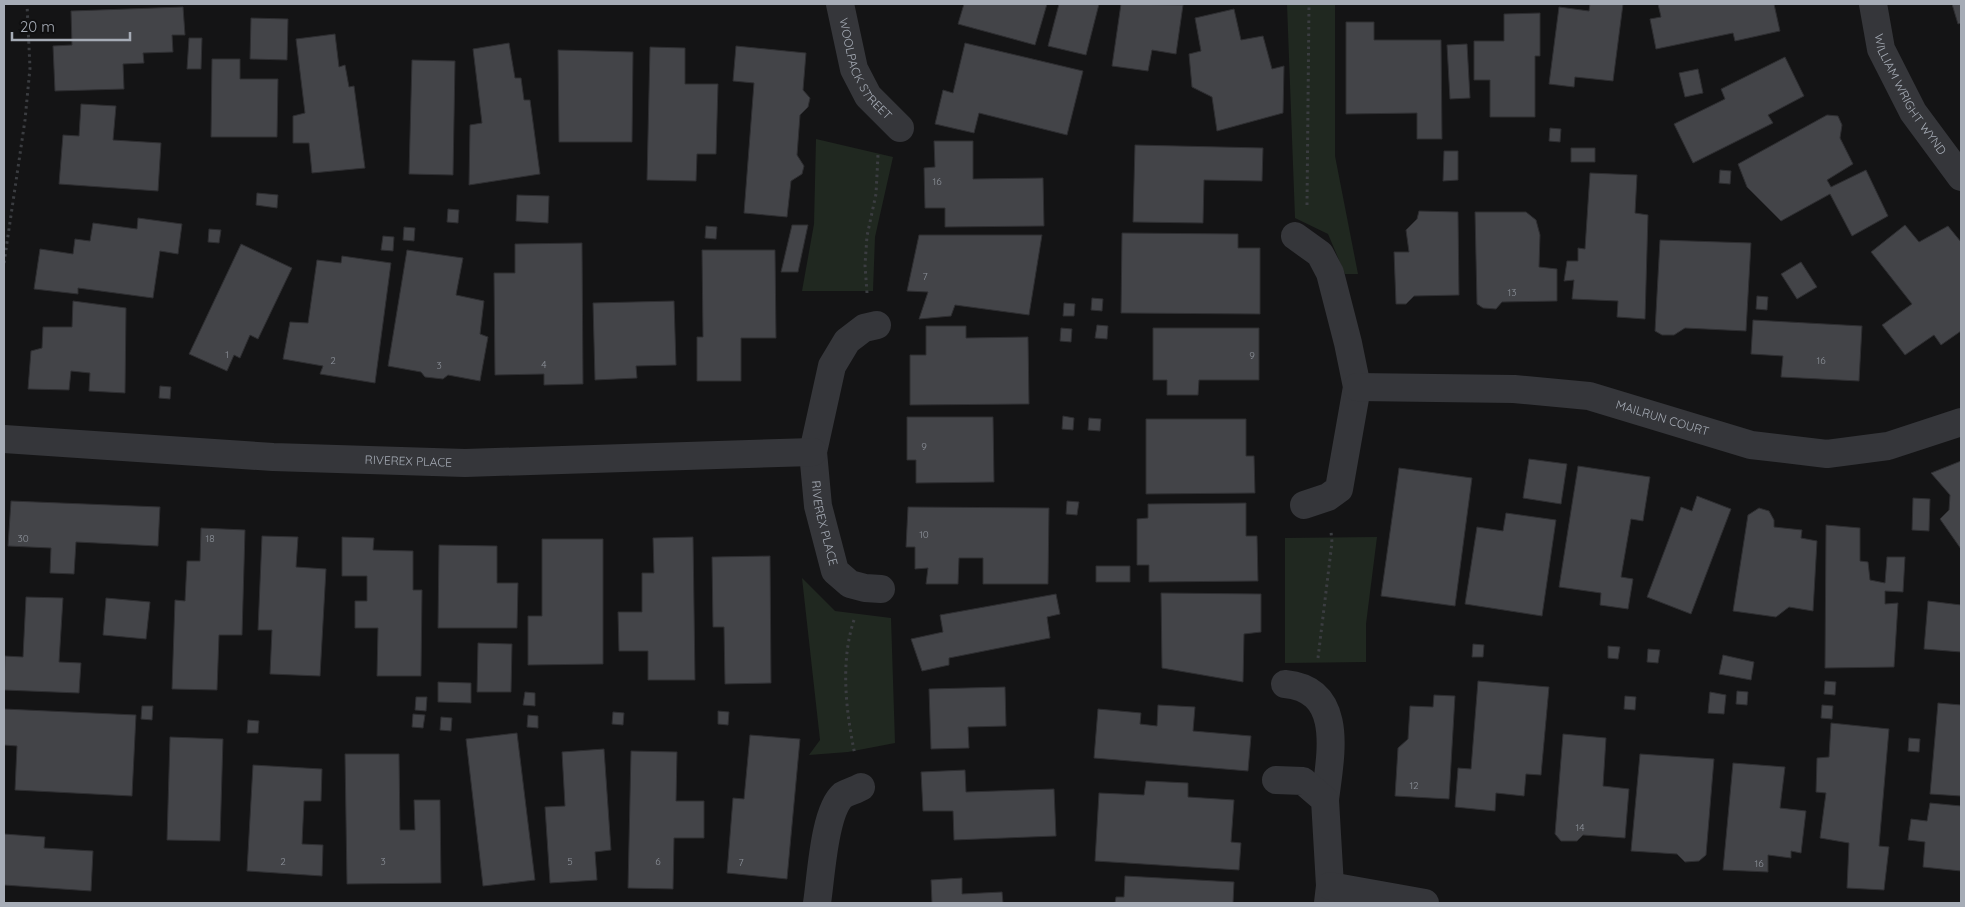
<svg xmlns="http://www.w3.org/2000/svg" width="1965" height="907" font-family="Quicksand,sans-serif">
<style>
.green{fill:#202820}
.building{fill:#434448;stroke:#2e2e31}
.lines{fill:none;stroke-linecap:round;stroke-linejoin:round}
.path{stroke:#3b3d41;stroke-width:3;stroke-dasharray:2.5 4;stroke-linecap:butt}
.minor{stroke:#35363a;stroke-width:28}
.labels{text-anchor:middle;stroke-width:5;stroke-linejoin:round;paint-order:stroke}
.number-label{font-size:10px;fill:#8d929a}
.street-label{font-size:12px;fill:#a6acb6;stroke:#0f0f10}
</style>
<rect width="100%" height="100%" fill="#141415"/>
<path class="green" d="M1287,4h48v152l23,118h-13l-17,-40 -33,-16z
M816,139l77,18 -18,80 -2,54h-71l12,-67z
M1377,537l-11,87v38l-81,1v-125z
M802,578l33,33 56,7 4,125 -47,9 -39,3 11,-15z"/>
<path class="building" d="M964,4h83l-12,41 -77,-21z
M1059,4h40l-13,51 -38,-9z
M1121,4l62,1 -7,49 -24,-4 -4,21 -36,-5z
M1590,4h33l-10,77 -38,-4 -1,10 -25,-3 10,-77 30,4z
M1658,4h116l6,27 -45,10 -2,-8 -77,16 -6,-30 11,-2z
M1952,4h9v19l-3,1z
M183,7l2,28h-13l1,17 -30,1 1,10 -21,1 1,25 -69,2 -2,-45 19,-1 -1,-34z
M1234,9l7,31 22,-4 9,33 12,-3 -1,47 -66,18 -5,-34 -20,-10 -3,-33 12,-3 -6,-33z
M1540,13v43h-5v61h-45v-37h-16v-39h30v-27z
M251,18l37,1 -1,41 -37,-1z
M1346,22h28v18h67l1,99h-25v-26l-71,1z
M335,34l4,33 6,-2 4,22 5,-1 11,82 -53,5 -3,-30h-16v-27l12,-3 -9,-74z
M189,38h13l-1,31h-14z
M509,43l6,35h6l3,22h6l10,74 -71,11 1,-60 12,-2 -9,-74z
M965,43l118,28 -16,64 -88,-22 -5,20 -39,-9 8,-34 10,3z
M1467,44l3,54 -20,1 -3,-54z
M736,46l70,7 -3,37 7,8 -2,9 -8,8 -3,40 7,11 -2,8 -11,7 -4,36 -43,-4 10,-130 -21,-2z
M650,47l35,1v36h33l-2,70h-19l-1,27 -49,-1z
M558,50l75,2 -1,90h-73z
M1785,57l19,39 -36,19 5,8 -80,40 -19,-39 51,-25 -4,-10z
M212,59h28v20h38l-1,58h-66z
M412,60l43,1 -2,114 -44,-1z
M1698,69l5,24 -18,4 -6,-24z
M81,104l35,2 -3,34 48,3 -3,48 -99,-7 4,-49 16,1z
M1827,115l11,1 4,9 -2,13 13,26 -26,16 4,7 35,-17 22,46 -36,20 -22,-42 -49,27 -34,-34 -9,-23z
M1550,128l11,1 -1,13 -11,-1z
M934,141h39v38l70,-1 1,48 -99,1v-19h-20l-1,-40 11,-1z
M1135,145l128,3 -1,33 -58,-1 -1,43 -70,-1z
M1571,148h24v14h-24z
M1444,151h14v29l-15,1z
M1720,170l11,1 -1,13 -11,-1z
M1590,173l47,2 -2,38 13,2 -3,104 -28,-2 1,-16 -46,-2 2,-19 -10,1 3,-20h11v-13l7,1z
M257,193l21,2 -1,13 -21,-3z
M517,195l32,1 -1,27 -32,-2z
M448,209l11,1 -1,13 -11,-1z
M1419,211l39,1 1,83 -45,1 -8,8h-10l-2,-52h15l-3,-22 11,-11z
M1475,212h51l10,8 4,15 -1,32 18,2v32l-55,1 -6,7 -13,-1 -6,-4z
M138,218l44,6 -4,30 -18,-3 -7,47 -75,-10v6l-44,-5 6,-40 33,5 2,-15 15,2 3,-18 44,6z
M792,225h16l-10,47h-17z
M1905,225l14,17 29,-16 13,16v89l-20,14 -7,-10 -29,20 -23,-30 30,-21 -41,-52z
M706,226l11,1 -1,12 -11,-1z
M404,227l11,1 -1,13 -11,-1z
M209,229l12,1 -2,13 -11,-1z
M1122,233l116,1v14h22v66l-139,-1z
M919,235h123l-13,80 -74,-10 -4,11 -32,3 9,-27 -21,-1z
M383,236l11,1 -1,14 -12,-1z
M1660,240l91,3 -5,88 -61,-3 -11,7h-12l-7,-4z
M582,243l1,141 -39,1v-11l-49,1 -1,-102h21v-29z
M241,244l51,24 -34,71 -8,-4 -10,23 -6,-3 -7,16 -38,-17z
M407,250l56,8 -7,37 28,6 -4,33 8,3 -8,44 -32,-6 -5,4 -18,-2 -4,-5 -33,-6z
M702,250h73l1,88h-35v43h-44v-44h6z
M342,256l49,7 -16,120 -55,-9 3,-8 -40,-7 7,-37 18,1 9,-63 24,3z
M1801,262l16,25 -20,12 -16,-25z
M1757,296l11,1 -1,13 -11,-1z
M1092,298l11,1 -1,12 -11,-1z
M73,301l53,7 -1,85 -36,-2 1,-18 -19,-2 -2,19 -41,-1 3,-38 11,-3 1,-21h29z
M674,301l2,64 -40,1 1,12 -42,2 -2,-77z
M1064,303l11,1 -1,12h-11z
M1753,320l109,6 -3,55 -78,-4 2,-21 -32,-2z
M1097,325l11,1 -1,13 -12,-1z
M926,326h40v12l62,-1 1,67 -119,1v-50h16z
M1061,328l11,1 -1,13 -11,-1z
M1153,328h106v52h-60l-1,15h-31v-15h-14z
M160,386l11,1 -1,12 -11,-1z
M1063,416l11,2 -1,12 -11,-1z
M907,417h86l1,65 -78,1v-23h-9z
M1089,418l12,1 -1,12 -12,-1z
M1146,419h100v37h8l1,37 -109,1z
M1529,459l38,5 -6,40 -38,-6z
M1961,461v88l-21,-30 9,-9 1,-15 -19,-22z
M1578,466l72,11 -7,44 -12,-2 -10,58 12,2 -5,30 -28,-4 1,-12 -42,-6z
M1399,468l73,10 -17,128 -74,-10z
M1697,496l34,13 -40,105 -44,-17 34,-90 11,4z
M1913,498l17,1 -1,32 -17,-1z
M11,501l149,6 -2,39 -82,-4 -2,32 -24,-1 1,-25 -43,-2z
M1067,501l12,1 -2,13 -11,-1z
M1246,503v33h11l1,45 -109,1v-17h-12v-46l11,-1v-14z
M908,507l141,1 -1,76h-65v-26h-24l-1,26h-32l2,-16 -13,1v-22h-9z
M1759,508l10,3 5,9v7l28,3 -1,8 16,3 -4,70 -24,-4 -13,10 -43,-6 15,-96z
M1506,513l50,7 -14,96 -77,-12 12,-77 26,4z
M1826,525l34,3v33l8,1 2,18 15,3 2,-26h18l-2,35 -18,-1v13l13,-1 -4,64 -69,1z
M201,528l44,2 -3,105h-23l-2,55 -45,-1 3,-89 10,1 2,-40h13z
M262,536l36,1 -2,30 30,2 -6,107 -50,-2 2,-44h-14z
M342,537l32,1 -1,12 40,1v39h9l-1,86h-44l1,-48h-23v-27h12v-25h-25z
M693,537l2,143h-47v-29h-29l-1,-39h24v-39h12l-1,-35z
M542,539h61v125l-75,1v-49h14z
M439,545l58,1v37h21l-1,45h-79z
M770,556l1,127 -46,1 -1,-57h-11l-1,-70z
M1096,566h34v16h-34z
M1161,593l100,1v38l-17,2 -1,48 -81,-14z
M1056,594l4,20 -13,3 3,21 -101,20v7l-27,6 -11,-32 32,-7 -3,-17z
M26,597l37,1 -4,64 22,1 -2,30 -75,-3 1,-34 18,1z
M106,598l44,4 -4,37 -43,-4z
M1928,601l33,4v47l-37,-3z
M478,643l34,1 -1,48h-34z
M1473,644l11,1 -1,12h-11z
M1608,646l12,1 -2,12 -10,-1z
M1648,649l12,1 -2,13 -11,-1z
M1723,655l31,7 -3,18 -32,-6z
M1478,681l71,6 -8,88 -15,-1 -2,22 -28,-3 -1,18 -40,-4 3,-39 13,1z
M1825,681l11,1 -1,13 -11,-1z
M438,682l33,1v20l-33,-1z
M1005,687l1,39 -38,1 1,21 -38,1 -2,-60z
M1737,691l11,1 -1,13 -11,-1z
M525,692l10,1v13l-12,-1z
M1710,692l16,3 -2,19 -16,-1z
M1434,695l21,1 -6,103 -54,-3 3,-48 10,-9 2,-33 23,1z
M1625,696l11,1 -1,13 -11,-1z
M416,697h11l-1,14 -11,-1z
M1938,703l23,2v91l-31,-2z
M1158,705l37,2 -2,24 58,5 -3,35 -154,-13 4,-49 43,4 -1,11 17,2z
M1822,705l11,1 -1,13 -11,-1z
M142,706h11l-1,14 -11,-1z
M4,709l132,6 -4,81 -117,-6 2,-44 -13,-1z
M718,711l11,1 -1,13 -10,-1z
M613,712l11,1 -1,12 -11,-1z
M413,714l12,1 -2,13 -11,-1z
M528,715l10,1v12l-11,-1z
M441,717l11,1 -1,13 -11,-1z
M248,720l11,1 -1,12h-11z
M1831,723l58,6 -10,117 10,1 -5,43 -37,-2 2,-45 -29,-5 6,-45 -10,-1 1,-34 12,-1z
M517,733l18,147 -52,6 -17,-147z
M1563,734l43,4 -3,48 26,3 -4,49 -42,-3 -6,6h-16l-6,-7z
M750,735l50,4 -13,140 -60,-6 6,-75 11,1z
M170,737l53,2 -3,102 -53,-1z
M1909,738l11,1 -1,13 -11,-1z
M604,749l7,101 -16,2 2,28 -47,3 -5,-76 20,-1 -3,-54z
M631,751l46,1 -1,49h28v37h-30l-1,51 -45,-1z
M345,754h54l1,76h15l-1,-30h26l1,83 -94,1z
M1640,754l74,5 -8,96 -7,6 -14,1 -8,-8 -46,-3z
M1733,763l52,4 -5,41 26,3 -5,42 -10,-2v7l-23,-3v17l-45,-2z
M253,765l69,4 -1,32h-17l-2,43 21,1 -1,31 -75,-5z
M965,770l1,22 88,-3 2,47 -102,4 -1,-29h-30l-2,-39z
M1146,781l42,2v14l46,3 -3,42 10,1 -2,27 -144,-9 4,-68 45,2z
M1930,803l31,3v65l-38,-4 2,-25 -17,-2 3,-21 16,2z
M4,834l41,3 -1,11 49,3 -2,40 -87,-6z
M1125,876l109,6 -1,21h-118l1,-6h8z
M962,878v16l40,-2 1,11h-71l-1,-23z"/>
<g class="lines">
<path class="path" d="M1307,205l2,-201
M4,263l21,-143 5,-52 -3,-64
M867,293l-2,-28 2,-29 9,-42 2,-39
M854,620c-14,42 -8,92 1,135
M1318,658l14,-116 -1,-10"/>
<g class="minor">
<path id="s1" d="M840,4l14,65 14,27 32,32"/>
<path id="s2" d="M1873,4l8,45 32,63 48,65"/>
<path d="M1295,236l25,18 10,19 18,70 9,44 -18,102 -11,8 -24,8"/>
<path id="s3" d="M877,325l-13,3 -17,13 -15,25 -19,86 5,54 17,65 15,13 15,4 16,1"/>
<path id="s4" d="M1357,387l157,2 75,7 162,49 76,9 61,-8 73,-24"/>
<path id="s5" d="M4,439l269,18 192,6 348,-11"/>
<path d="M1285,684c61,6 45,73 40,116"/>
<path d="M1276,780l27,1 22,19 5,86 -2,17"/>
<path d="M1330,886l95,17"/>
<path d="M817,903c4,-25 7,-92 26,-108 5,-3 13,-5 18,-8"/>
</g>
</g>
<g class="labels">
<g class="number-label">
<text x="937" y="185">16</text>
<text x="925" y="280">7</text>
<text x="1512" y="296">13</text>
<text x="227" y="358">1</text>
<text x="1252" y="359">9</text>
<text x="333" y="364">2</text>
<text x="1821" y="364">16</text>
<text x="544" y="368">4</text>
<text x="439" y="369">3</text>
<text x="924" y="450">9</text>
<text x="924" y="538">10</text>
<text x="23" y="542">30</text>
<text x="210" y="542">18</text>
<text x="1414" y="789">12</text>
<text x="1580" y="831">14</text>
<text x="283" y="865">2</text>
<text x="383" y="865">3</text>
<text x="570" y="865">5</text>
<text x="658" y="865">6</text>
<text x="741" y="866">7</text>
<text x="1759" y="867">16</text>
</g>
<g class="street-label">
<text dy="4" stroke="none"><textPath href="#s1" startOffset="71">WOOLPACK STREET</textPath></text>
<text dy="4" stroke="none"><textPath href="#s2" startOffset="99">WILLIAM WRIGHT WYND</textPath></text>
<text dy="4" stroke="none"><textPath href="#s4" startOffset="309">MAILRUN COURT</textPath></text>
<text dy="4" stroke="none"><textPath href="#s5" startOffset="405">RIVEREX PLACE</textPath></text>
<text dy="4" stroke="none"><textPath href="#s3" startOffset="224">RIVEREX PLACE</textPath></text>
</g>
</g>
<rect width="1965" height="907" fill="none" stroke="#a6acb6" stroke-width="10"/>
<path d="M12 32v8h118v-8" fill="none" stroke="#a6acb6" stroke-width="2.5"/>
<text x="20" y="32" font-size="15" fill="#a6acb6" stroke="#0f0f10" stroke-width="4" paint-order="stroke">20 m</text>
</svg>
